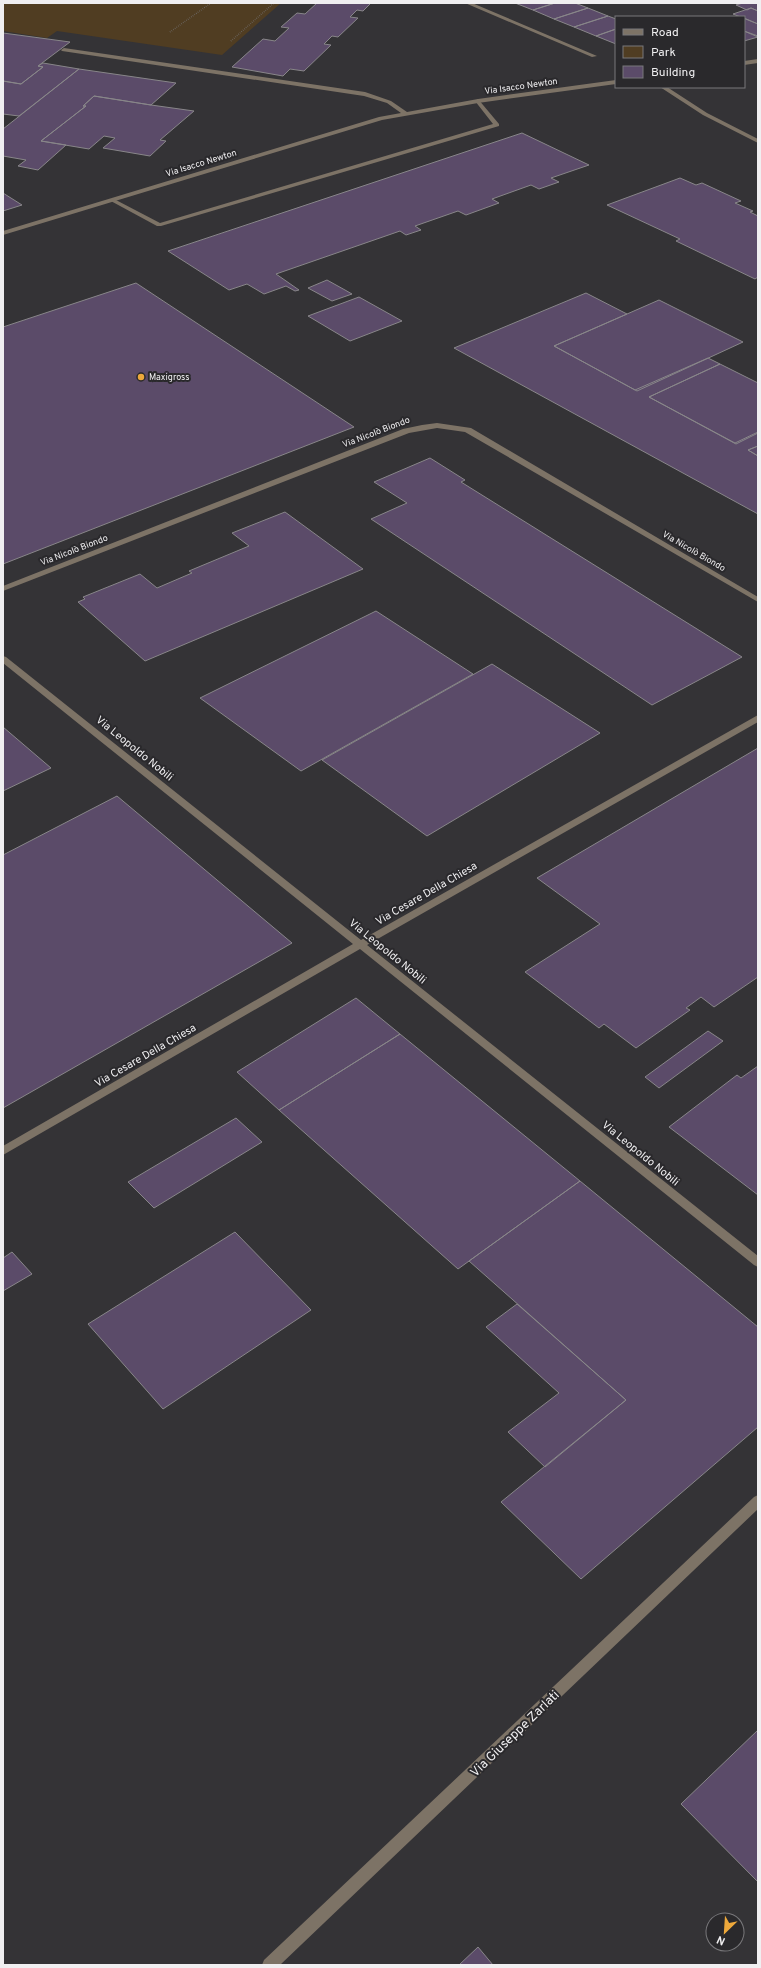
<svg xmlns="http://www.w3.org/2000/svg" width="761" height="1968" font-family="Overpass,sans-serif">
<style>
.green{fill:#503d22}
.building{fill:#5b4b69;stroke:#888689}
.lines{fill:none;stroke-linecap:round;stroke-linejoin:round}
.path{stroke:#757477;stroke-width:1.5;stroke-dasharray:0.5 1.5;stroke-linecap:butt}
.lane{fill:#7d7366;fill-rule:evenodd}
.street{fill:#7d7366;fill-rule:evenodd}
.poi-dot{fill:#eda83b;stroke:#2a292c;stroke-width:1.5}
.labels{text-anchor:middle;stroke-width:4;stroke-linejoin:round;paint-order:stroke}
.far-street-label{font-size:9px;fill:#f0eff1;stroke:#2a292c}
.far-poi-label{font-size:9px;fill:#f0eff1;stroke:#2a292c;text-anchor:start}
.street-label{font-size:11px;fill:#f0eff1;stroke:#2a292c}
.near-street-label{font-size:13px;fill:#f0eff1;stroke:#2a292c}
</style>
<rect width="100%" height="100%" fill="#343336"/>
<path class="green" d="M3,3h278l-59,52 -165,-24 -10,7 -44,-7z"/>
<path class="building" d="M317,3h54l-8,8 -6,-1 -7,7 8,1 -20,19 -6,-1 -8,8 7,1 -27,26 -14,-2 -7,7 -51,-9 31,-28 12,2 14,-13 -8,-1 16,-14 8,1z
M515,3h40l-22,7z
M555,3h20l13,5 -34,11 -21,-9z
M743,3h15v8l-7,-3 -4,2 -11,-5z
M588,8l20,8 -34,11 -20,-8z
M751,8l7,3v13l-25,-10z
M608,16l8,3v10l-20,7 -22,-9z
M744,18l14,6v12l-14,-5z
M616,29v15l-20,-8z
M744,31l14,6 -14,4z
M3,33l67,9 -32,24 5,1 -22,17 -18,-3z
M43,63l36,6 -60,47 -16,-2v-33l18,3 22,-17 -5,-1z
M79,69l97,14 -25,22 -57,-9 -11,10h3l-45,35 25,4 -28,25 -20,-4 8,-6 -23,-4v-27z
M94,96l57,9 43,6 -34,29 6,1 -16,15 -47,-8 12,-10 -11,-2 -15,13 -48,-8 45,-35h-3z
M522,133l67,32 -38,13 8,4 -20,7 -8,-4 -39,14 7,4 -33,12 -8,-4 -43,15 6,4 -15,5 -6,-4 -124,43 23,16 -4,1 -9,-5 -22,8 -17,-10 -18,6 -61,-39z
M680,178l16,7 6,-2 39,18 -6,2 18,8 -3,1 8,4v61l-3,2 -79,-38 4,-2 -73,-34z
M3,193l19,12 -19,6z
M327,280l18,10 7,4 -20,7 -24,-13z
M136,283l218,144 -351,137v-237z
M586,293l41,21 -73,32 81,44 73,-32 12,6 -71,33 86,46 23,-11v14l-10,4 10,6v58l-304,-166z
M359,297l43,24 -52,20 -42,-25z
M659,300l84,42 -106,49 -83,-45z
M720,364l38,19v50l-22,11 -87,-47z
M758,446v10l-10,-6z
M430,458l35,22 -4,2 281,175 -90,48 -281,-186 36,-16 -33,-21z
M285,512l78,57 -218,92 -67,-59 7,-3 -2,-2 57,-23 17,14 35,-15 -3,-2 60,-25 -17,-13z
M376,611l97,63 -172,97 -101,-73z
M492,664l108,69 -173,103 -105,-76z
M3,727l48,41 -48,23z
M758,748v229l-44,30 -13,-10 -15,11 4,2 -54,38 -32,-24 -5,4 -74,-56 75,-48 -63,-46z
M117,796l175,147 -289,165v-253z
M356,998l44,36 -121,76 -42,-38z
M708,1031l15,10 -64,47 -14,-11z
M400,1034l180,147 -122,88 -179,-159z
M758,1066v129l-89,-68 68,-52 4,3z
M236,1118l26,24 -108,66 -26,-26z
M580,1181l178,146v100l-177,152 -80,-77 125,-102 -157,-139z
M235,1232l76,78 -148,99 -75,-85z
M12,1252l20,22 -29,17v-33z
M517,1304l109,96 -81,67 -37,-35 51,-39 -73,-66z
M758,1730v152l-77,-78z
M478,1947l15,18h-34z"/>
<g class="lines">
<path class="path" d="M170,32l41,-29
M231,41l43,-38"/>
<path class="lane" d="M478,99l21,25v2l-338,100h-4l-48,-26 5,-1 46,24 333,-99 -18,-23z"/>
<path class="street" d="M465,3h7l125,53 -5,1z
M64,48l301,44 26,9 16,11 71,-13 138,-19v4l-138,19 -96,17 -379,115v-4l376,-114 22,-4 -14,-10 -23,-7 -302,-45 -1,-1z
M758,59v4l-14,2v-4z
M660,87h7l40,26 51,26v4l-55,-28z
M437,423l34,5 287,169v5l-293,-170 -28,-4 -28,5 -406,158v-5l400,-157 19,-4z
M3,656l3,1 355,283 397,-225v7l-391,223 391,311v11l-4,-2 -394,-316 -357,206v-9l350,-202 -350,-281z
M758,1495v14l-478,456h-18l2,-5 490,-463z"/>
</g>
<circle class="poi-dot" cx="141" cy="377" r="4"/>
<g class="labels">
<g class="far-street-label">
<text transform="translate(521 86) rotate(-8)" y="3">Via Isacco Newton</text>
<text transform="translate(201 163) rotate(-17)" y="3">Via Isacco Newton</text>
<text transform="translate(376 432) rotate(-21)" y="3">Via Nicolò Biondo</text>
<text transform="translate(74 550) rotate(-21)" y="3">Via Nicolò Biondo</text>
<text transform="translate(694 551) rotate(30)" y="3">Via Nicolò Biondo</text>
</g>
<g class="far-poi-label">
<text x="149" y="380">Maxigross</text>
</g>
<g class="street-label">
<text transform="translate(135 748) rotate(39)" y="4">Via Leopoldo Nobili</text>
<text transform="translate(426 893) rotate(-30)" y="4">Via Cesare Della Chiesa</text>
<text transform="translate(388 951) rotate(39)" y="4">Via Leopoldo Nobili</text>
<text transform="translate(145 1055) rotate(-30)" y="4">Via Cesare Della Chiesa</text>
<text transform="translate(641 1153) rotate(39)" y="4">Via Leopoldo Nobili</text>
</g>
<g class="near-street-label">
<text transform="translate(514 1733) rotate(-44)" y="5">Via Giuseppe Zarlati</text>
</g>
</g>
<rect width="761" height="1968" fill="none" stroke="#f0eff1" stroke-width="8"/>
<rect x="615" y="16" width="130" height="72" fill="#2a292c" stroke="#79787b"/>
<rect x="623" y="29" width="20" height="6" fill="#7d7366" stroke="#79787b"/>
<text x="651" y="36" font-size="12" fill="#f0eff1">Road</text>
<rect x="623" y="46" width="20" height="12" fill="#503d22" stroke="#79787b"/>
<text x="651" y="56" font-size="12" fill="#f0eff1">Park</text>
<rect x="623" y="66" width="20" height="12" fill="#5b4b69" stroke="#79787b"/>
<text x="651" y="76" font-size="12" fill="#f0eff1">Building</text>
<g transform="translate(725 1932) rotate(205)"><circle r="19" fill="#2a292c" stroke="#79787b"/>
<path d="M0-3L7 15L0 10L-7 15Z" fill="#eda83b"/>
<text y="-6" font-size="11" font-weight="bold" text-anchor="middle" fill="#f0eff1">N</text>
</g>
</svg>
